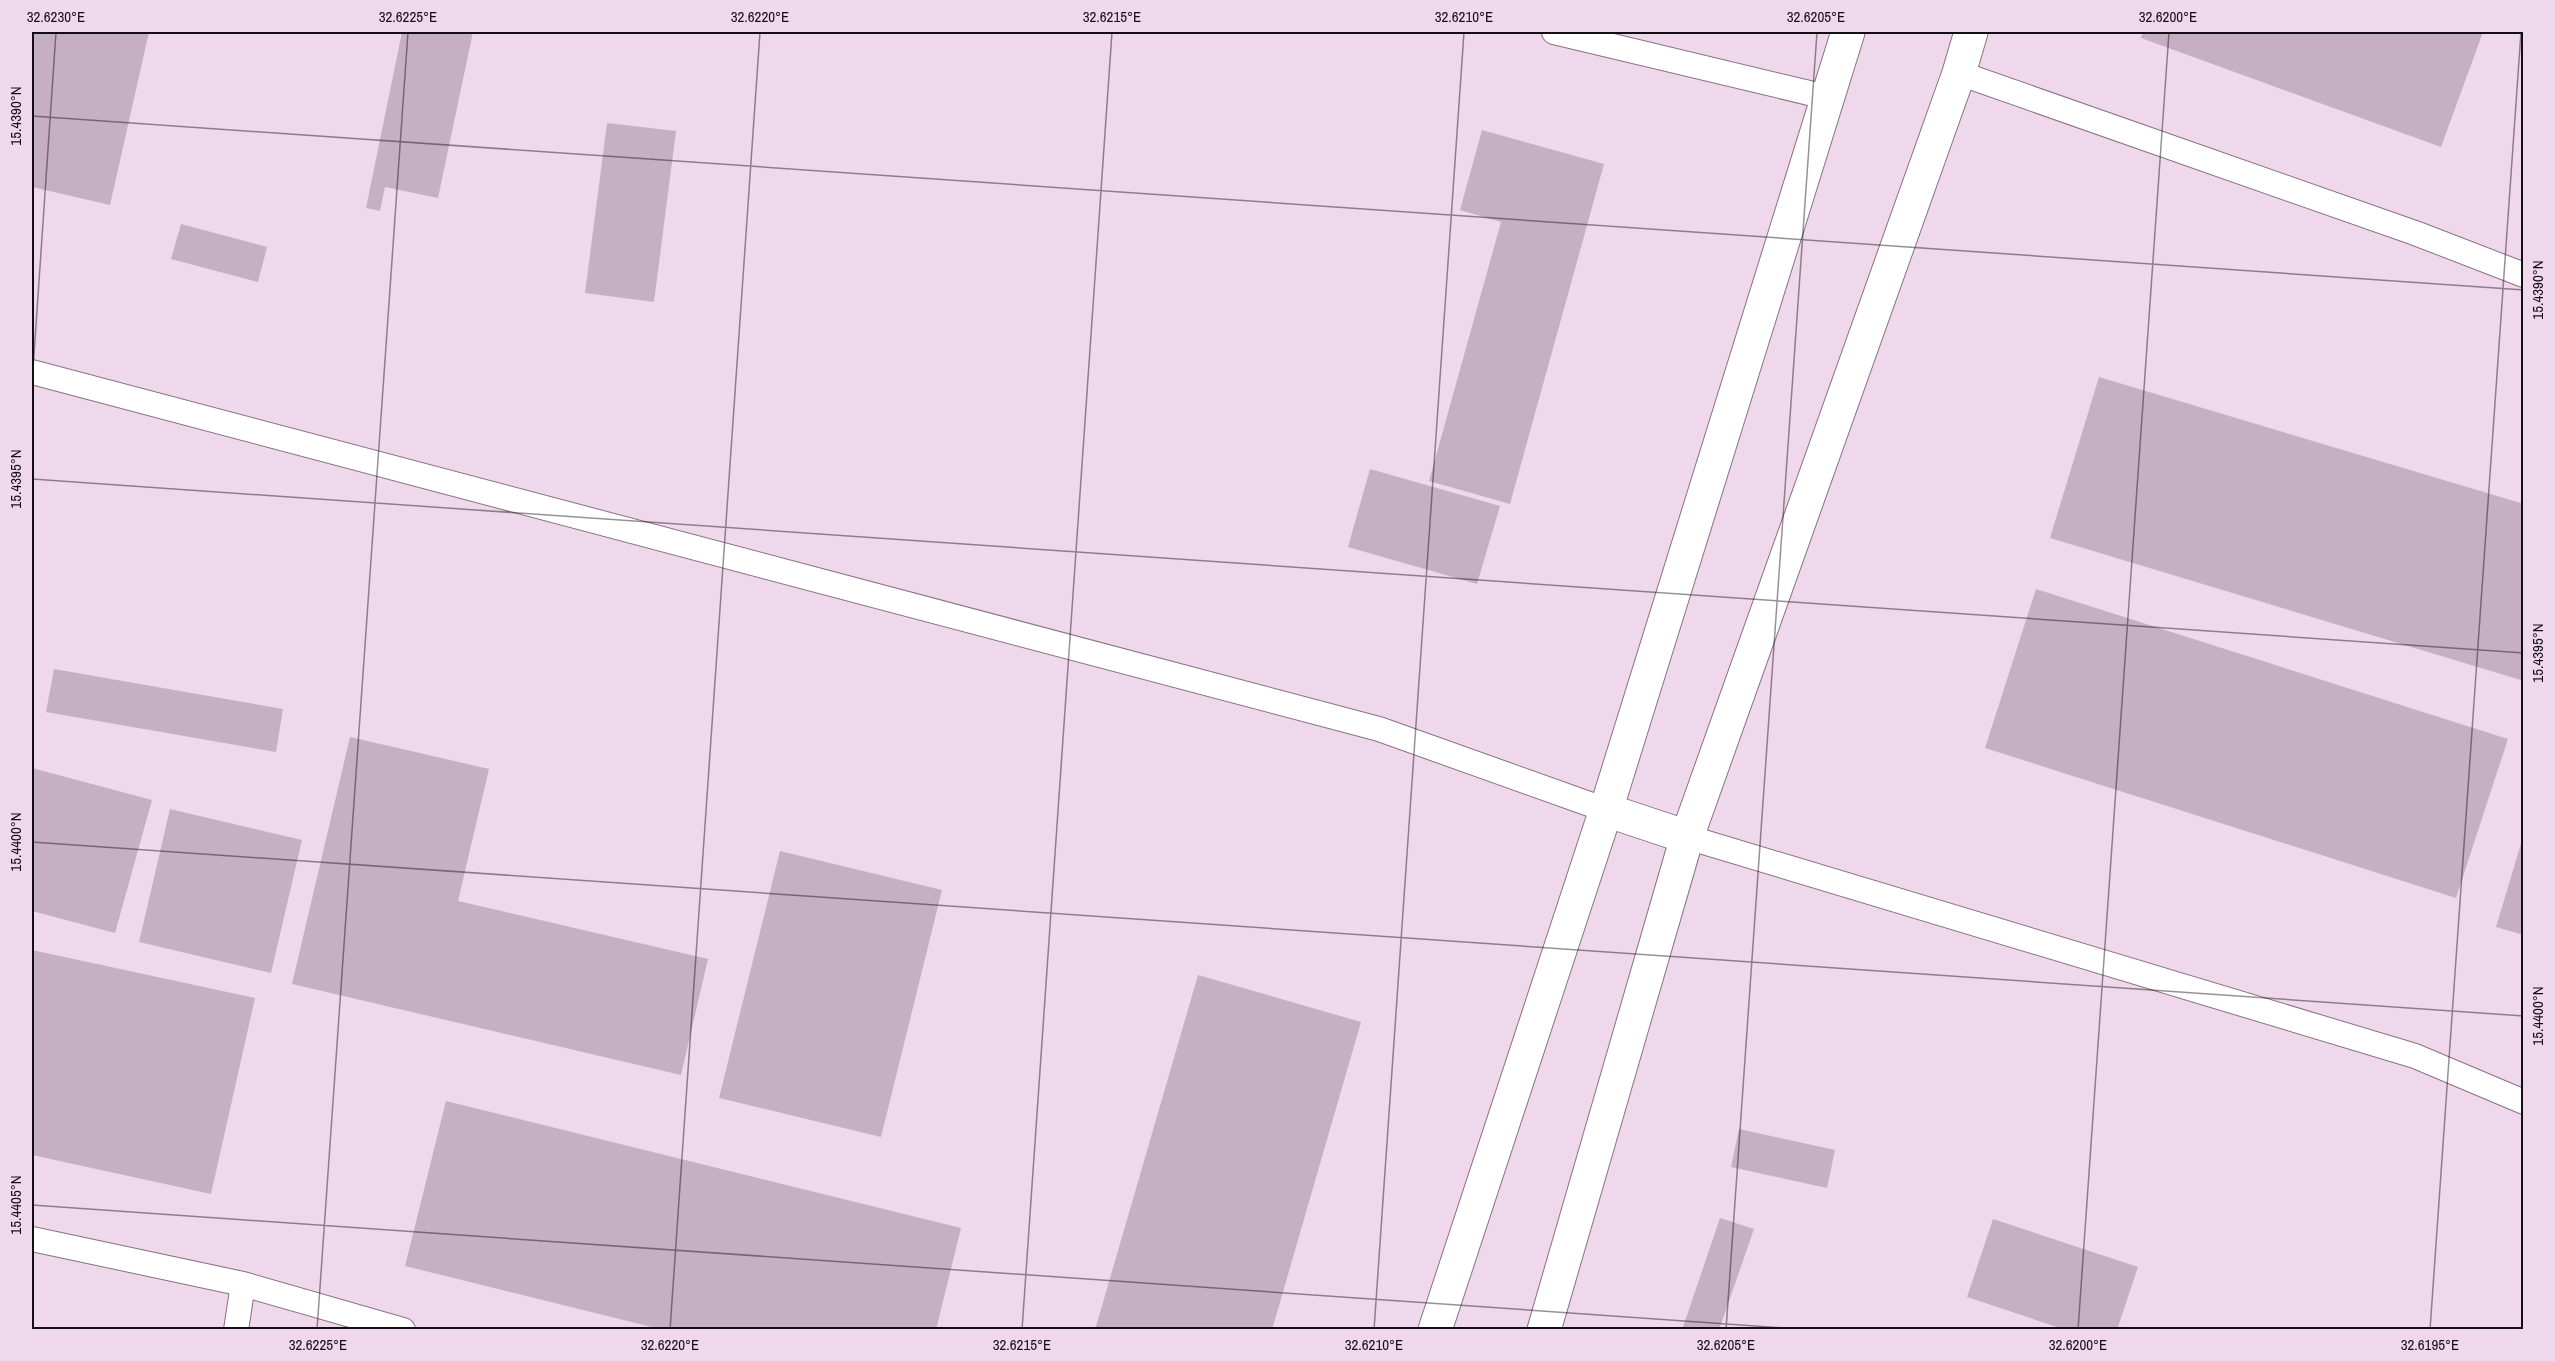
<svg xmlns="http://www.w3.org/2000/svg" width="2555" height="1361" font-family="'Archivo Narrow',sans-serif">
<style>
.building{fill:#c6afc3}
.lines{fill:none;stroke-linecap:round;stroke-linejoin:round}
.service-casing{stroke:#877284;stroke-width:26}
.minor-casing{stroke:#877284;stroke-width:35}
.service{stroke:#fff;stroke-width:24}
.minor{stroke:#fff;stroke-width:33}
.ticks{fill:none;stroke:#150d14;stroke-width:1.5;stroke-opacity:0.45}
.neatline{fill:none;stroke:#150d14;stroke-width:2}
.ticks-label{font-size:15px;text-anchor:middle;fill:#150d14}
</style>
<rect width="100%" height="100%" fill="#f0d8ec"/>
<path class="building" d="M32,32h117l-39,173 -78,-18z
M402,32h71l-35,166 -53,-11 -5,24 -14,-3z
M2143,32h340l-42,115 -300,-109z
M607,123l69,8 -22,171 -69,-9z
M1482,130l122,34 -94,340 -81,-23 72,-259 -41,-12z
M181,224l86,23 -9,35 -87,-23z
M2099,377l425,127v177l-474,-143z
M1370,469l130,37 -23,78 -129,-37z
M2036,589l472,150 -52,159 -471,-150z
M54,669l229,40 -7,43 -230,-40z
M350,737l139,32 -31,132 250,58 -27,116 -389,-91z
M32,768l120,32 -37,133 -83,-22z
M170,809l132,31 -31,133 -132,-31z
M2523,837h1v98l-28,-8z
M780,851l162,39 -61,247 -162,-39z
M32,950l223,48 -44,196 -179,-39z
M1198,975l163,47 -89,308h-177z
M446,1101l515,127 -25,102h-272l-259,-64z
M1739,1129l96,21 -8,38 -96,-21z
M1720,1218l34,11 -35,101h-37z
M1993,1219l145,48 -21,63h-51l-99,-33z"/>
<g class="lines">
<defs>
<path id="service" d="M1554,32l272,65
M1959,73l456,160 109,42
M32,372l1347,357 227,81
M1687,837l728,219 109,46
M32,1239l211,45 160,46
M236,1330l7,-46"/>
<path id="minor" d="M1606,810l81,27
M1435,1330l171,-520 242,-778
M1544,1330l143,-493 272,-764 12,-41"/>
</defs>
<use href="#service" class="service-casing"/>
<use href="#minor" class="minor-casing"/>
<use href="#service" class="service"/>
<use href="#minor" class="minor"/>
</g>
<path class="ticks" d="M32,116l2492,174M32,384l24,-352M32,479l2492,174M32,842l2492,174M32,1205l1781,125M317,1330l91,-1298M670,1330l90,-1298M1022,1330l90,-1298M1374,1330l90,-1298M1726,1330l91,-1298M2078,1330l91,-1298M2430,1330l91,-1298"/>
<rect width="2555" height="1361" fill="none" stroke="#f0d8ec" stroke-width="66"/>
<rect x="33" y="33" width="2489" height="1295" class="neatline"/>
<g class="ticks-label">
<text x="56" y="22">32.6230°E</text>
<text x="408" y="22">32.6225°E</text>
<text x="760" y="22">32.6220°E</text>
<text x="1112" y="22">32.6215°E</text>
<text x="1464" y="22">32.6210°E</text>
<text x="1816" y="22">32.6205°E</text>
<text x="2168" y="22">32.6200°E</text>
<text transform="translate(16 116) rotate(-90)" y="5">15.4390°N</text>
<text transform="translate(2538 290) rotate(-90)" y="5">15.4390°N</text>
<text transform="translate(16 479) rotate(-90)" y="5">15.4395°N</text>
<text transform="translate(2538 653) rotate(-90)" y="5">15.4395°N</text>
<text transform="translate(16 842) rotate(-90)" y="5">15.4400°N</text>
<text transform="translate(2538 1016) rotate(-90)" y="5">15.4400°N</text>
<text transform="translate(16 1205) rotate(-90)" y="5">15.4405°N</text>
<text x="318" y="1350">32.6225°E</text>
<text x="670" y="1350">32.6220°E</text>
<text x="1022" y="1350">32.6215°E</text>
<text x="1374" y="1350">32.6210°E</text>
<text x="1726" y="1350">32.6205°E</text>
<text x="2078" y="1350">32.6200°E</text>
<text x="2430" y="1350">32.6195°E</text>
</g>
</svg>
